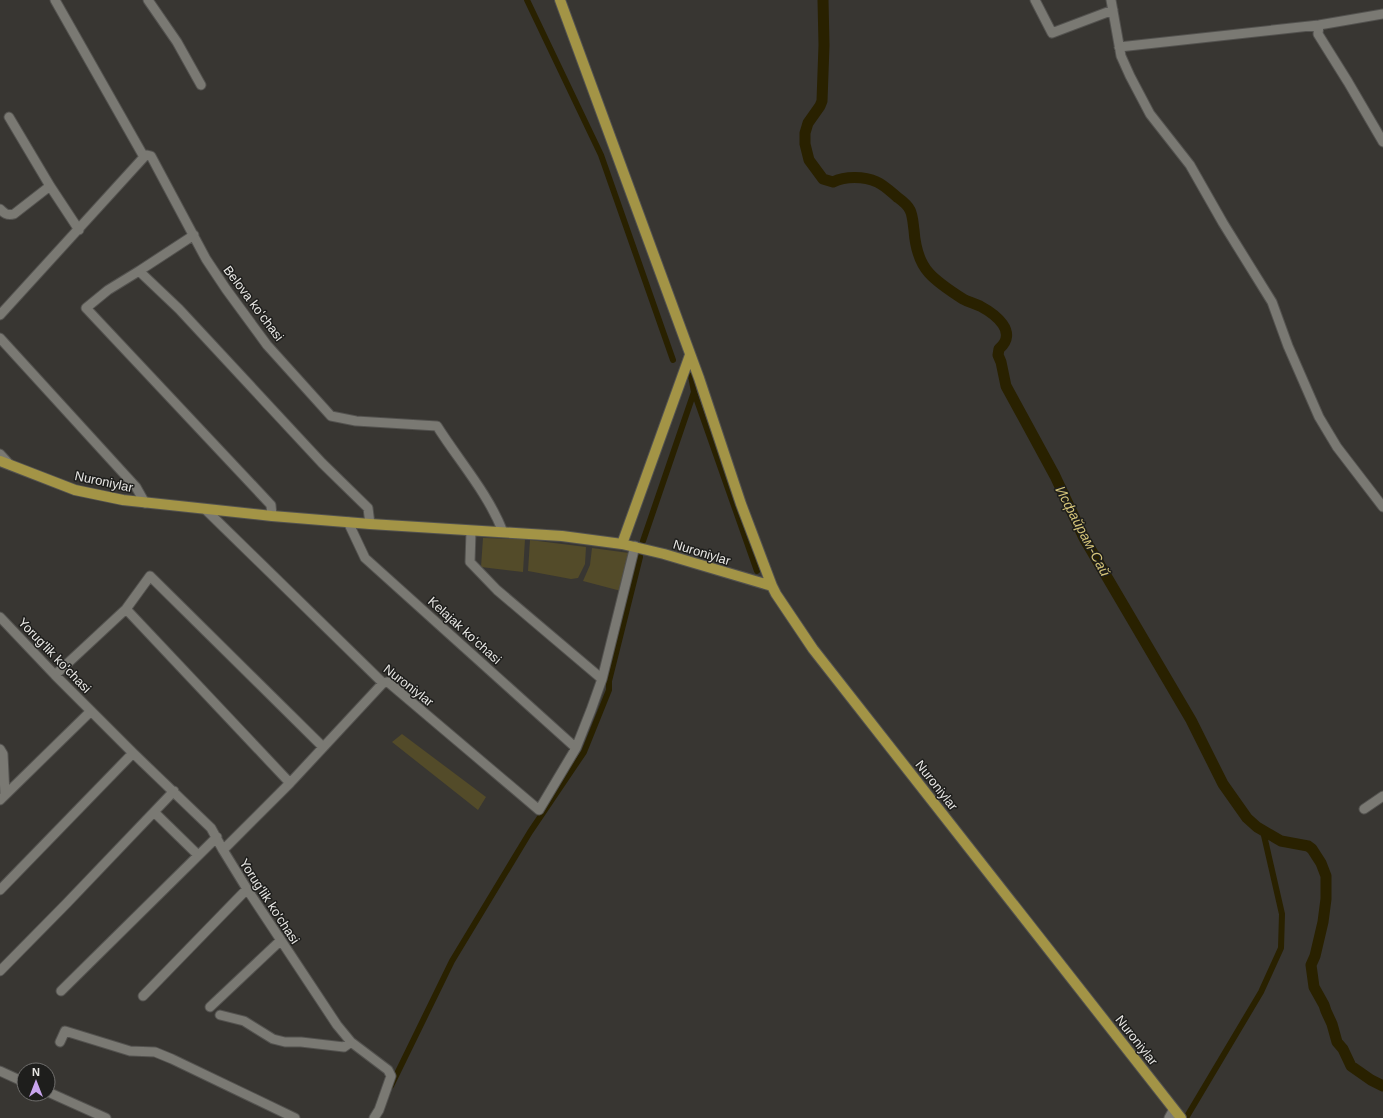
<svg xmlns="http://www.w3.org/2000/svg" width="1383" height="1118" font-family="Helvetica,sans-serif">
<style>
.green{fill:#534b29}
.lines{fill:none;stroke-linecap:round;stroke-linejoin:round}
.canal{stroke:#292100;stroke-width:6}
.river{stroke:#292100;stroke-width:11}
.minor-casing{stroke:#53524f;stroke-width:11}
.major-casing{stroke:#53524f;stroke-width:12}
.minor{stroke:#7a7973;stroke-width:9}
.major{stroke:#a39446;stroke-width:10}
.labels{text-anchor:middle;stroke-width:3;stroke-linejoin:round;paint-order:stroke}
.street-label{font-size:13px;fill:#e8e7e4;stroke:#1e1e1c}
.water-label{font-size:14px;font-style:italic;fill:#d5c478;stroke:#1e1e1c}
</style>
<rect width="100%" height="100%" fill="#383632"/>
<path class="green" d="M483,538l42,1 -2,33 -42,-5z
M530,540l56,7 -1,17 -7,14 -7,1 -43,-8z
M592,548l37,5 -8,38 -38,-10 7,-16z
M402,734l84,63 -8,13 -86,-68z"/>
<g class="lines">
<path class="canal" d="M527,0l74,155 72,205
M691,376l3,16 63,179
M643,541l51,-149
M391,1086l61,-125 78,-129 54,-80 25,-62v-9l31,-124
M1186,1118l75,-126 20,-44 1,-34 -19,-83"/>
<path class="river" d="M823,0l1,45 -2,56 -2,5 -12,17 -3,10v11l4,16 14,19 10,3c12,-6 31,-6 44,0 7,3 14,10 20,15 4,3 10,7 13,13 3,6 3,14 4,20 1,14 5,32 15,43 9,10 23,19 34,26 5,3 11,4 17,7 15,8 39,26 19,43l-1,6 3,7 5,24 49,90 29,62 107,182 32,64 24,34 10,9 24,14 27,5 4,3 9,14 5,13v23l-3,23 -8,34 -4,9 3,22 10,18 2,6 6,13 5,18 6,7 8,17 20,14 12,6"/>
<defs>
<path id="minor" d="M55,0l89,157 3,-2 4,1 55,103 20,30 41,56 64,71 25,5 81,5c22,35 51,67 66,106
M148,0l29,42 24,43
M1035,0l17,33 61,-23
M1111,0l10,56 9,20 20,38 40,51 33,58 49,79 16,44 31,71 18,30 46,60
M1319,25l-1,9 30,48 35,60
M1119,47l200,-22 64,-11
M9,117l41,69 29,44
M0,209c4,4 7,7 14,5l36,-28
M139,271l55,-36
M0,315l144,-158
M0,338l136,149 9,16
M0,454l10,11
M206,510l177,173 5,-1 151,128 37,-62 15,-38 11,-31 33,-133
M272,516l-1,-11 -185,-197 22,-18 31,-19 40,38 143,154 46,45 2,16
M348,522l17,36 211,190
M471,531l-1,31 27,28 105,89
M126,609l164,174
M0,617l55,58 78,78 78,75 12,22 24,39 90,136 14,17 37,28 3,6 -12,34 -5,8
M55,675l71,-66 24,-33 173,171
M0,749l3,5 2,41
M0,800l91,-89
M1364,809l19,-13
M154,812l44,43
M223,850l67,-67 93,-100
M0,890l133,-137
M0,971l66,-67 108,-113
M61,991l156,-154
M143,996l104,-107
M210,1007l70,-66
M220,1015l24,6 29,18 12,3h16l43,5 7,-5
M60,1042l5,-11 65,20 25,1 17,7 123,59
M0,1071l24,11
M48,1092l58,26
M1169,1118l5,-9"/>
<path id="major" d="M560,0l139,378 42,126 31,82 4,8 37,55 368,469
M0,461l75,29 48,10 149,16 98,8 192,12 60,8 42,10 108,32
M622,544l68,-189"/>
</defs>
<use href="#minor" class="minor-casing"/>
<use href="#major" class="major-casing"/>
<use href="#minor" class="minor"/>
<use href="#major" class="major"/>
</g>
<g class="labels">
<g class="street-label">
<text transform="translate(254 303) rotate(53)" y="5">Belova koʻchasi</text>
<text transform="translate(104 481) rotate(12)" y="5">Nuroniylar</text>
<text transform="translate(702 552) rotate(17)" y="5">Nuroniylar</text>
<text transform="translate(465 630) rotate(42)" y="5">Kelajak koʻchasi</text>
<text transform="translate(55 655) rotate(46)" y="5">Yorug'lik ko'chasi</text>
<text transform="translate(409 685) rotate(38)" y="5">Nuroniylar</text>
<text transform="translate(937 785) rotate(52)" y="5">Nuroniylar</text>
<text transform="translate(270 901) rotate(57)" y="5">Yorug'lik ko'chasi</text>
<text transform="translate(1137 1040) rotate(52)" y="5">Nuroniylar</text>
</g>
<g class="water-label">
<text transform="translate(1083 531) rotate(62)" y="5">Исфайрам-Сай</text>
</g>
</g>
<g transform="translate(36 1082)"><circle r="19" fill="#1e1e1c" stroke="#6f6e6c"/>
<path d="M0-3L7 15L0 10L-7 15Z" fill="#c9a5ee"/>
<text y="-6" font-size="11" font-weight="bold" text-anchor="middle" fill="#e8e7e4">N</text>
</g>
</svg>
